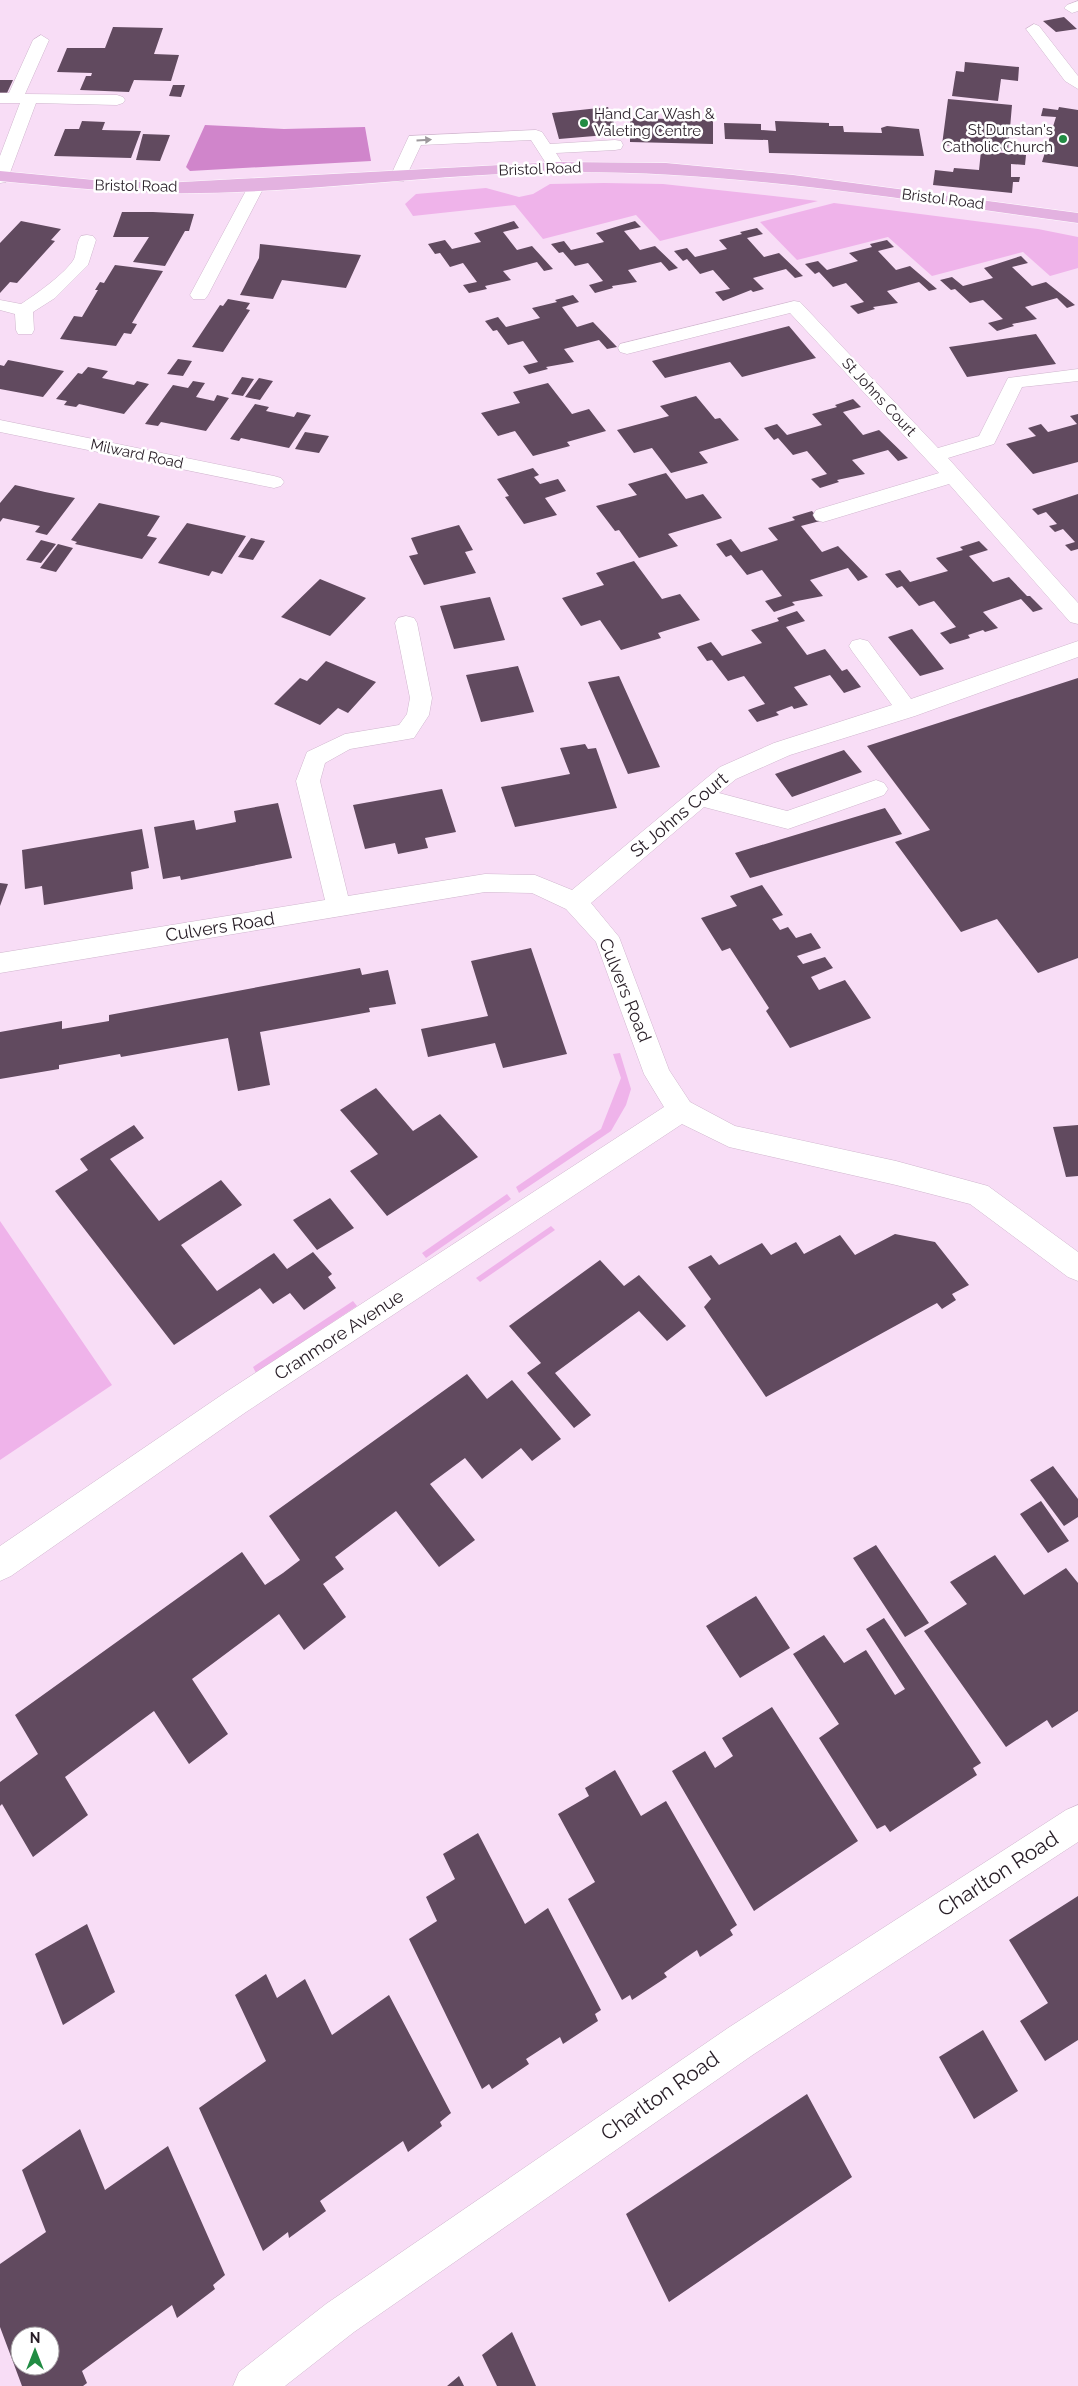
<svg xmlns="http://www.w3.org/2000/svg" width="1078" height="2386" font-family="Raleway,sans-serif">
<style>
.green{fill:#efb3ea}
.forest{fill:#d085cb}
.building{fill:#614a5f;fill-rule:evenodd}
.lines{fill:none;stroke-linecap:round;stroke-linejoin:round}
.minor-casing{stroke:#d0b6ce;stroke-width:1}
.major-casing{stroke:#fff;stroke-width:1}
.minor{fill:#fff;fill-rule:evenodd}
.major{fill:#e3b2e0;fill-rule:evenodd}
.oneway{fill:#9e999d}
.poi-dot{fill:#218c43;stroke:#fff;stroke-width:2}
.labels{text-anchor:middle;stroke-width:5;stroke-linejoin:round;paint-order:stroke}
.far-poi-label{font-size:15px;fill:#271d26;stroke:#fff;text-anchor:start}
.far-street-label{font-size:15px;fill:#271d26;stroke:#fff}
.street-label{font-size:18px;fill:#271d26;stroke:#fff}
.near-street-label{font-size:21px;fill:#271d26;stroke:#fff}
</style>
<rect width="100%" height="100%" fill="#f8ddf6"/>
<path class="green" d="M604,183l59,1 155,17 -158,40 -24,-26 -93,24 -28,-34 -102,11 -8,-12 11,-10 70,-6 33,9 14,-3 17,-10z
M834,203l204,26 40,8v31l-28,8 -27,-24 -91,24 -44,-39 -91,23 -37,-38z
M620,1053l11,36 -5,16 -15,26 -92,62 -3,-6 85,-58 20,-51 -8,-24z
M507,1194l4,5 -85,59 -4,-5z
M0,1221l112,164 -112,75z
M551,1226l4,4 -75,52 -4,-4z
M353,1301l4,5 -101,67 -3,-6z"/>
<path class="forest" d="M205,125l79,4 81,-2 6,34 -181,10 -4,-4z"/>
<path class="building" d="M1064,17l13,12 -21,3 -13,-11z
M113,27l50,1 -9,26 25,1 -8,26 -37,-1 -5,12 -49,-2 6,-14h5l1,-3 -35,-1 10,-24h38z
M965,62l54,5 -1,14 -17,-2 -3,22 -46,-5 4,-25 8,1z
M0,80h13l-6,13h-7z
M173,85h12l-4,12 -12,-1z
M948,99l64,6 -4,46 -66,-6z
M608,107l10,27 -59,5 -7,-26z
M1059,107l19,3v57l-36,-5 14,-45 -15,-1 2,-8 15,2z
M630,118l83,2v24l-83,-2z
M82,121l23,1 -3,8 39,1 -10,27 -77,-2 11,-27h14z
M775,121l54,2v3h14l1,6 38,1 -1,-5 6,-2 32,3 5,27 -155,-3 -1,-13 -43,-1 -1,-16 37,1v6l15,1z
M143,134l27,1 -10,26 -24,-1z
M981,151l45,4 -1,10 -14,-1v13h9l-1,5h-6l-1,11 -79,-8 2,-15 18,2 1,-4 25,2z
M122,212h31l41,2 -5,17h-4l-20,35 -32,-4 16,-25h-36z
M21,221l40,8 -10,11 4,1 -38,42 -7,-1 -10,11v-50z
M514,221l5,7 -16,4 14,18 15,-4 21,23 -9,2 -7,-9 -34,9 8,9 -26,6 2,3 -18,4 -6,-8 14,-3 -14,-19 -13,4 -10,-14 -5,1 -7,-10 17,-4 7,9 29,-7 -7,-9z
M635,221l6,6 -17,4 16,19 15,-4 23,22 -9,3 -8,-9 -33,8 9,12 -25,4 1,2 -18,5 -6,-8 14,-4 -15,-18 -13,3 -12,-14 -4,1 -8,-9 13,-3 7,9 33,-8 -8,-9z
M757,228l6,6 -16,4 17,19 15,-4 24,23 -8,2 -9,-9 -33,9 11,11 -11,3 -2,-2 -28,11 -8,-9 15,-3 -17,-19 -13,4 -13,-15 -4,2 -9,-10 13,-3 8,9 32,-8 -8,-9 23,-6 -2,-2z
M887,240l7,7 -16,4 18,19 14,-4 27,23 -8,2 -10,-9 -32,9 11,12 -25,4 2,2 -17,5 -8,-8 14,-4 -18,-19 -13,4 -14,-15 -4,2 -10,-10 13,-3 9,9 31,-9 -9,-8 23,-6 -2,-3z
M260,244l101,11 -15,33 -64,-8 -9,19 -33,-4 19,-37z
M1021,256l7,7 -16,4 20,19 14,-4 29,23 -8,3 -10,-10 -32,9 12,12 -25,5 2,2 -17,5 -9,-8 15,-4 -20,-19 -13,3 -15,-14 -4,1 -11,-10 12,-3 11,9 30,-8 -9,-10z
M115,265l48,6 -31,52 5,1 -6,10 -7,-1 -8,13 -56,-7 14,-23 8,1 16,-27h-3l5,-8 4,1z
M573,295l6,7 -17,5 15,20 16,-5 24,25 -10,2 -8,-9 -35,9 10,13 -28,5 2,2 -19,5 -6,-8 15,-4 -15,-21 -15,4 -11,-15 -4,1 -8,-10 13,-4 8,10 34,-9 -8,-10 25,-6 -2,-2z
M228,299l22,4 -4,6 4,1 -27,42 -31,-5 28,-42 3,1z
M789,326l27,32 -74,19 -12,-15 -65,16 -13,-17z
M1036,334l20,30 -89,13 -18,-30z
M178,359l14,2 -9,15 -16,-2z
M8,360l26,5 30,6 -21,26 -43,-8v-24l4,1z
M88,367l20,4 -6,7 32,7 3,-4 12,3 -25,30 -45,-10 -3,3 -12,-2 3,-4 -11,-2 22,-26 4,1z
M242,377l12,2 -11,17 -12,-2z
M259,378l14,3 -13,19 -15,-3z
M193,381l12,2 -9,14 18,4 3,-6 12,3 -23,33 -45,-9 -3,4 -13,-2 28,-39 15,3z
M548,383l24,31 17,-5 17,22 -39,11 3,4 -37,10 -18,-25 -17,5 -17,-23 39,-10 -7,-11z
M696,396l19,23 5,-1 19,22 -40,12 9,11 -37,10 -19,-25 -18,5 -17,-23 52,-14 -9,-10z
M853,399l8,8 -18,5 20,23 16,-5 29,28 -10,3 -10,-11 -36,10 13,14 -28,6 2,2 -19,6 -9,-9 16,-5 -20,-23 -14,4 -15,-17 -4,2 -10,-12 13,-4 10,11 35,-10 -10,-11 25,-7 -2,-2z
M255,404l14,3 -3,4 28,6 3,-5 14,3 -22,33 -48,-10 -2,3 -9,-2z
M1078,414v48l-45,12 -27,-30 30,-8 -8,-8 13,-4 7,8 29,-8 -7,-8z
M305,432l24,4 -10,17 -24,-4z
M533,468l6,7 -5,2 6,7 18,-5 8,12 -21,7 12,17 -33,9 -19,-27 4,-1 -12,-17z
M666,473l20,26 17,-5 19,24 -54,16 10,12 -39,12 -20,-28 -4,1 -19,-25 41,-11 -9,-11z
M15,485l30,7 30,6 -28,37 -12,-3 5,-6 -37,-8 -3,4v-19z
M1078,494v55l-7,2 -6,-6 10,-3 -12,-13 -8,3 -6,-6 8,-2 -11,-12 -8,3 -6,-6z
M99,503l61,13 -13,20 10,2 -15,21 -67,-15 2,-2 -6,-2z
M812,511l8,10 -19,5 21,26 16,-6 30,31 -10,4 -10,-13 -38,12 13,16 -31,6 3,3 -21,7 -9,-11 17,-5 -20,-26 -15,5 -16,-20 -5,2 -10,-13 15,-5 10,13 37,-12 -10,-12 27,-8 -3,-3z
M187,523l59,13 -24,38 -10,-3 -3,5 -51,-13z
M459,525l14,25 -8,2 11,21 -52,12 -15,-29 9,-2 -7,-16z
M251,538l14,3 -12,19 -15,-3z
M41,540l15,4 -15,19 -15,-3z
M979,541l9,9 -19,6 24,26 16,-5 18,19h3l13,13 -10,3 -12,-13 -38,13 15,16 -13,4 -2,-2 -15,5 2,3 -20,6 -10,-11 16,-6 -22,-26 -15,5 -17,-20 -5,2 -12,-14 15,-4 10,12 38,-11 -12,-13 27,-8 -3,-3z
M58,544l15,4 -17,24 -16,-4z
M634,561l28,38 18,-5 20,26 -42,13 3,5 -40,12 -21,-30 -19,6 -19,-28 42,-13 -8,-12z
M320,579l46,19 -36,38 -49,-19z
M490,597l15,43 -51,9 -14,-43z
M797,611l8,10 -19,6 21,28 18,-6 17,22 5,-2 14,18 -17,6 -14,-18 -36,12 14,18 -14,4 -2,-3 -16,6 3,3 -22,7 -9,-12 17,-6 -21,-28 -16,5 -16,-21 -5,1 -10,-14 14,-5 11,14 40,-13 -11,-13 28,-9 -2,-3z
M912,629l32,40 -24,7 -32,-39z
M326,661l50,21 -28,31 -10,-5 -18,17 -46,-21 26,-26 7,3z
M518,666l16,46 -53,10 -15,-47z
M619,676l41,91 -32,7 -40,-92z
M1078,678v280l-40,15 -41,-54 -36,13 -66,-90 35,-12 -63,-84z
M585,744l3,5 8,-1 21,60 -102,19 -14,-40 69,-13 -10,-26z
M844,750l18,22 -70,25 -17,-23z
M442,789l14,43 -31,6 3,10 -30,6 -3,-11 -30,6 -12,-44z
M278,803l14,55 -111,22 -1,-4 -17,3 -9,-52 40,-7 2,10 40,-8 -2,-11z
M885,808l17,26 -152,44 -15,-25z
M142,829l7,39 -18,4 2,17 -89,16 -2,-19 -17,3 -3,-39z
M0,883l8,1 -8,22z
M762,885l21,30 -11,4 8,11 8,-3 8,11 15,-5 10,15 -24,8 6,8 22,-7 8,11 -22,9 8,13 26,-10 26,38 -81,30 -24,-37 3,-3 -39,-60 -8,3 -21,-33 36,-12 -7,-10z
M531,948l36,106 -64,14 -8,-25 -67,14 -7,-28 67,-13 -17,-55z
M360,968l2,7 26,-5 8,34 -27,4 1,4 -110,20 10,53 -32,6 -10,-53 -107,19 -1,-3 -61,11v4l-59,10v-47l62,-11v8l47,-8v-6z
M376,1088l37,43 27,-17 38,43 -91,59 -37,-45 28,-17 -38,-44z
M134,1125l10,13 -34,21 49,62 62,-41 21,25 -61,40 36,46 57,-38 13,16 26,-17 19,22 -4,3 8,11 -32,22 -14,-17 -17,11 -13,-16 -86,57 -119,-154 33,-21 -8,-11z
M1078,1125v51l-12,1 -13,-50z
M330,1198l24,30 -37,22 -24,-30z
M895,1234l40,8 34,43 -17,9 4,6 -14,9 -5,-6 -171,94 -62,-90 7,-8 -23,-32 23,-12 8,10 43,-22 9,12 25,-13 8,12 36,-19 15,20z
M600,1260l24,26 15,-11 47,51 -19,15 -28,-30 -84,62 36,42 -17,13 -47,-55 14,-10 -32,-37z
M467,1374l20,25 25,-19 49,59 -29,22 -11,-13 -39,31 -17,-21 -35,26 45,56 -36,27 -43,-56 -61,46 9,12 -21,15 23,33 -42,33 -25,-36 -87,65 36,55 -39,30 -35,-53 -89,66 23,38 -55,42 -31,-53 -2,2v-24l38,-28 -23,-39 227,-163 23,33 18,-12 17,-13 -31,-44z
M1053,1466l25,33v18l-14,9 -34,-46z
M1041,1501l28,40 -21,12 -28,-39z
M876,1545l53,78 -24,14 -52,-79z
M995,1555l29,40 42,-27 12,15v128l-26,17 -5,-8 -41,27 -82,-116 43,-27 -17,-22z
M756,1596l34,52 -50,30 -34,-52z
M884,1618l97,145 -8,5 4,7 -87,57 -5,-7 -8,4 -58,-91 20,-14 -46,-70 31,-19 20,28 22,-13 29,45 10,-6 -39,-60z
M772,1707l86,134 -104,70 -82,-140 33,-20 10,17 18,-12 -11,-18z
M615,1770l26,46 25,-15 71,124 -7,5 3,5 -33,22 -3,-7 -16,11 -17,12 3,4 -35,23 -2,-5 -8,5 -54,-101 27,-17 -37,-68 31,-18 -4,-8z
M478,1833l47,91 23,-16 53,102 -6,4 3,7 -35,23 -3,-7 -34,22 3,5 -37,25 -3,-5 -7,5 -73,-150 28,-18 -11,-24 29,-18 -12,-25z
M1078,1896v144l-33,21 -25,-40 28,-18 -39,-63z
M87,1924l28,68 -52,33 -28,-71z
M266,1974l11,24 28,-19 27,56 57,-40 62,118 -11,9 2,4 -34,26 -5,-11 -83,60 6,10 -37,27 -1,-6 -25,19 -64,-143 67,-47 -31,-66z
M983,2030l35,61 -44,28 -35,-62z
M807,2094l45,83 -183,125 -43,-88z
M80,2129l25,61 63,-44 57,129 -12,10 2,4 -38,29 -5,-13 -90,66 5,12 -4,3h-61l-22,-59v-63l46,-32 -24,-62zM20,2336h30v30h-30z
M512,2332l24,54h-39l-15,-31z
M459,2376l5,10h-17z"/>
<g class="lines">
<defs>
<path id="minor" d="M1078,1v10l-6,2 -8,-5 3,-3z
M1034,24l5,2 39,50v13l-13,-8 -39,-52z
M41,35l8,5 -24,54 92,1 6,2 2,3 -2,3 -6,2 -81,-2 -28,75 -2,4 -6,1v-27l20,-53h-20v-10h9l24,-53z
M536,130l6,2 8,12 65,-4 6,1 2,4 -2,4 -6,1 -59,3 9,14 -2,4h-12l-20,-31 -110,5 -17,36h-12l-2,-4 19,-41z
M257,180l6,1 2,4 -57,110 -3,4h-12l-3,-4 59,-110 2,-4z
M87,235l6,1 3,4 -8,25 -33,33 -22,14 1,18 -2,4h-14l-2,-4 -1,-16 -15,-4v-10l21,4c14,-9 45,-31 53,-45 3,-7 2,-16 7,-23z
M794,301l6,1 138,146 41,-12 29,-58 70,-9v12l-56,6 -28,57 -46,14 130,145v21l-8,-2 -121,-138 -119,36 -7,2 -7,-2 -3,-5 3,-5 123,-37 -149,-160 -163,41 -7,-2 -2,-4 2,-4z
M0,420l274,56 7,2 3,4 -3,4 -7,2 -274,-56z
M406,616l8,2 3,5 15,75 -3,17 -15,23 -64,11 -25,14 -5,18 28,115 137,-22 50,1 37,15 148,-123 54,-24 118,-38 -40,-54 -3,-5 3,-5 8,-2 8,2 43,58 167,-58v16l-163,59 -125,39 -54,24 -17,14 68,18 89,-31 8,3 4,6 -4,6 -96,34 -84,-22 -113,96 28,34 50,133 21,32 45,24 161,35 92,25 90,66v29l-10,-4 -98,-73 -74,-19 -167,-38 -47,-23 -436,288 -235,164 -11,5v-35l226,-154 438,-285 -20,-33 -48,-132 -30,-33 -34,-16 -47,-1 -485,81v-20l325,-53 -29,-119 11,-29 38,-18 54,-9 8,-11 3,-16 -15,-75 3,-5z
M1078,1805v37l-324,212 -400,278 -69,54h-52l6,-14 87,-68 402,-276 338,-218z"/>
<path id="major" d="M557,162l109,1 127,12 285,38v10c-172,-23 -345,-53 -519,-51 -132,2 -264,23 -396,21 -55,-1 -109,-7 -163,-12v-10l94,9 70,3z"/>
</defs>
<use href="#minor" class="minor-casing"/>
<use href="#major" class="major-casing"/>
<use href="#minor" class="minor"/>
<use href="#major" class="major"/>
</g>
<defs><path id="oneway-solid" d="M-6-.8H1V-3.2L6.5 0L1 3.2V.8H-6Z" transform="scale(1.25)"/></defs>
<use class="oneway" href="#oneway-solid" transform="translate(424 140) rotate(-3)"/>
<g class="poi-dot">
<circle cx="584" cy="123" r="5"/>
<circle cx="1063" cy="139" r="5"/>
</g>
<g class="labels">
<g class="far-poi-label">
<text x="594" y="119">Hand Car Wash &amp;<tspan x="594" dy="17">Valeting Centre</tspan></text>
<text x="1053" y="135" text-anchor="end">St Dunstan's<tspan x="1053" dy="17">Catholic Church</tspan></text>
</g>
<g class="far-street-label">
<text transform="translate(540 169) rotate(-2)" y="5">Bristol Road</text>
<text transform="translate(136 186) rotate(1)" y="5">Bristol Road</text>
<text transform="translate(943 199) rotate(7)" y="5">Bristol Road</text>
<text transform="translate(879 397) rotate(47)" y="5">St Johns Court</text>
<text transform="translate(137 454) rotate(12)" y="5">Milward Road</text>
</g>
<g class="street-label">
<text transform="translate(679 815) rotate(-40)" y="6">St Johns Court</text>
<text transform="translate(220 927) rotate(-9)" y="6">Culvers Road</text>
<text transform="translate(625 990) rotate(68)" y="6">Culvers Road</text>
<text transform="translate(339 1335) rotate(-33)" y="6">Cranmore Avenue</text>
</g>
<g class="near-street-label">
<text transform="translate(998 1874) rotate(-33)" y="7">Charlton Road</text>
<text transform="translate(660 2096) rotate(-35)" y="7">Charlton Road</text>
</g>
</g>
<g transform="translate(35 2351)"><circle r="24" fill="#ffffff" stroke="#a9a5a8"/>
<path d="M0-4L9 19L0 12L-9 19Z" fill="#218c43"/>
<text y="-8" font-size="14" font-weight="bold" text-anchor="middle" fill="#271d26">N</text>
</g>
</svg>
